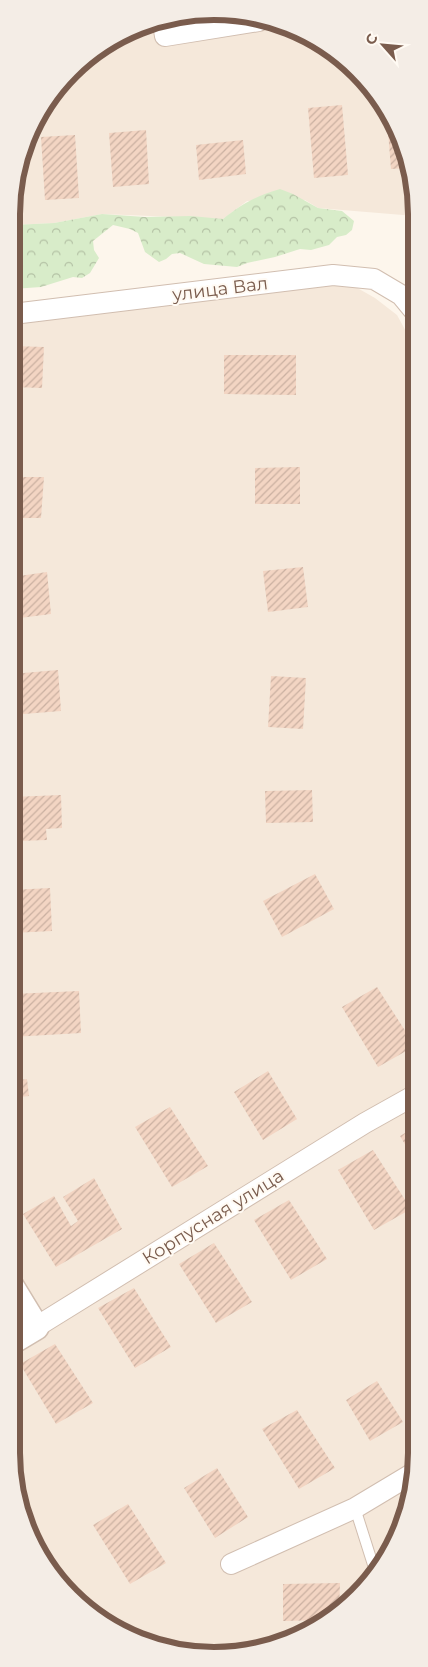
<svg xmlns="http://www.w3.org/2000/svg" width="428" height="1667" font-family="Montserrat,sans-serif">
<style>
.residential{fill:#f5e8da}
.forest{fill:url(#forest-crowns)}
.building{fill:url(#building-hatch)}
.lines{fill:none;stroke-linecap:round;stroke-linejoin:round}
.service-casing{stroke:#d1beb0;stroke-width:12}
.minor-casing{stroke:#d1beb0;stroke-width:22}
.tertiary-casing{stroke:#d1beb0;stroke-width:28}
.service{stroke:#fff;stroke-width:10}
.minor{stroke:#fff;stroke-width:20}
.tertiary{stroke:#fff;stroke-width:25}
.labels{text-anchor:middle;stroke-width:4;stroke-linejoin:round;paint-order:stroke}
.street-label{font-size:18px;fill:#7a5c4d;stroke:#fffaf3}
.rim{fill:none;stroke:#7a5c4d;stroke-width:6}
</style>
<defs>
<pattern id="forest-crowns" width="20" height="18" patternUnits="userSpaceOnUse" patternTransform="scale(1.25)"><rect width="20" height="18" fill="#d8ecc9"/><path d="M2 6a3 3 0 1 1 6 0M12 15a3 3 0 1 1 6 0" fill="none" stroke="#b4c2a5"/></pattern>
<pattern id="building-hatch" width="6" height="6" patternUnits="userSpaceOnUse" patternTransform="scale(1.25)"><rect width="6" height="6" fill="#f3d5c3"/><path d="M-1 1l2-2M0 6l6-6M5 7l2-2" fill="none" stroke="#cab0a1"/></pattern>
</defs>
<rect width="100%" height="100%" fill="#fdf6ec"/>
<path class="residential" d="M241,13l63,19 54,39 38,54 19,63v28l-97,-8 -13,-8 -58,1 -24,18 -121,-5 -48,9 -41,2v-38l26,-75 52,-59 71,-35z
M325,282l27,3 23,13 22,17 18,33v1132l-26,75 -51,59 -71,35 -67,6 -76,-20 -62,-48 -35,-57 -16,-77 2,-1137z"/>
<path class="forest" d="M280,189l13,5 25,14 24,3 12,10 -2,9 -6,5 -9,2 -8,8 -18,5 -11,-1 -25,8 -28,6 -10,4 -33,-3 -24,-11 -8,1 -6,5 -7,3 -14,-10 -7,-19 -8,-4 -17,-4 -20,16 1,9 5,8 -9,15 -8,5 -9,-1 -32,10 -28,2v-64l41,-2 48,-9 43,3 46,-1 32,3c19,-15 33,-23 57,-30z"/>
<path class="building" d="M342,105l6,70 -34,3 -6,-70z
M392,118l4,7 13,43 -18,1 -4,-50z
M146,130l3,54 -36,3 -4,-54z
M75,135l4,63 -34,2 -4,-63z
M243,140l3,34 -47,6 -3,-35z
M13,346l31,1 -2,41 -29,-1z
M224,355h72v40l-72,-1z
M300,467v37h-45v-36z
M13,477h31l-3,41h-28z
M303,567l5,40 -40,5 -5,-41z
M47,572l4,42 -39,5v-42z
M58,670l3,41 -49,4v-41z
M271,676l35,2 -3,51 -35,-2z
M312,790l1,32 -47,1 -1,-32z
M61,795l1,33 -16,1 1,11 -30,1v-10h-5v-34z
M315,874l19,35 -52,28 -19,-36z
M50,888l2,43 -40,2v-43z
M377,987l38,59 -37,21 -36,-60z
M79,991l2,42 -69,4v-43z
M268,1071l29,48 -34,21 -29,-48z
M27,1079l2,17 -17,2v-17z
M170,1107l38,59 -36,21 -37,-60z
M415,1127v34l-15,-25z
M373,1150l38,59 -37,21 -36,-60z
M94,1178l28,51 -66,38 -33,-53 31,-18 17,30 7,-5 -15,-24z
M289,1200l38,59 -36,21 -37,-60z
M214,1243l38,59 -36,21 -37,-59z
M134,1288l37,59 -36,21 -37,-60z
M55,1344l38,59 -37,21 -36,-60z
M377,1381l26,41 -33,19 -24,-41z
M297,1410l38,58 -36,21 -37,-60z
M217,1468l31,49 -33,21 -31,-50z
M128,1504l38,59 -36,21 -37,-59z
M340,1583l-1,29 -1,2 -13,6 -42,1v-37z"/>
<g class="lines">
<defs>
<path id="service" d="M355,1508l20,63"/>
<path id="minor" d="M162,18l3,18 94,-15
M13,314l320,-39 41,4 27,16 14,17
M36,1327l329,-204 50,-28
M231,1564l124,-56 60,-36"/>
<path id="tertiary" d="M11,1342l25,-15 -25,-41"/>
</defs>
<use href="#service" class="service-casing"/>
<use href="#minor" class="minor-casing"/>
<use href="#tertiary" class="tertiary-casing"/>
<use href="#service" class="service"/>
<use href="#minor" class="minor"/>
<use href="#tertiary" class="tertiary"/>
</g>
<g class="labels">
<g class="street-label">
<text transform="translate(220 289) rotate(-7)" y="6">улица Вал</text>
<text transform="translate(213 1217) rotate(-32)" y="6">Корпусная улица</text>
</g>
</g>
<path d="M0 0H428V1667H0ZM214 20H214A194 194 0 0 1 408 214V1453A194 194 0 0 1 214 1647H214A194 194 0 0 1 20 1453V214A194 194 0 0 1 214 20Z" fill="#f4ede6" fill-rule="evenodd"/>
<path class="rim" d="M214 20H214A194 194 0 0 1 408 214V1453A194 194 0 0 1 214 1647H214A194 194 0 0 1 20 1453V214A194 194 0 0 1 214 20Z"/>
<g transform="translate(383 45) rotate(297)" stroke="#fffaf3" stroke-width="4" paint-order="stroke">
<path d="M0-4L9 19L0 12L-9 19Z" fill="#7a5c4d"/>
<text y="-8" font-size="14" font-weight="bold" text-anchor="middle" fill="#7a5c4d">С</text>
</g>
</svg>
